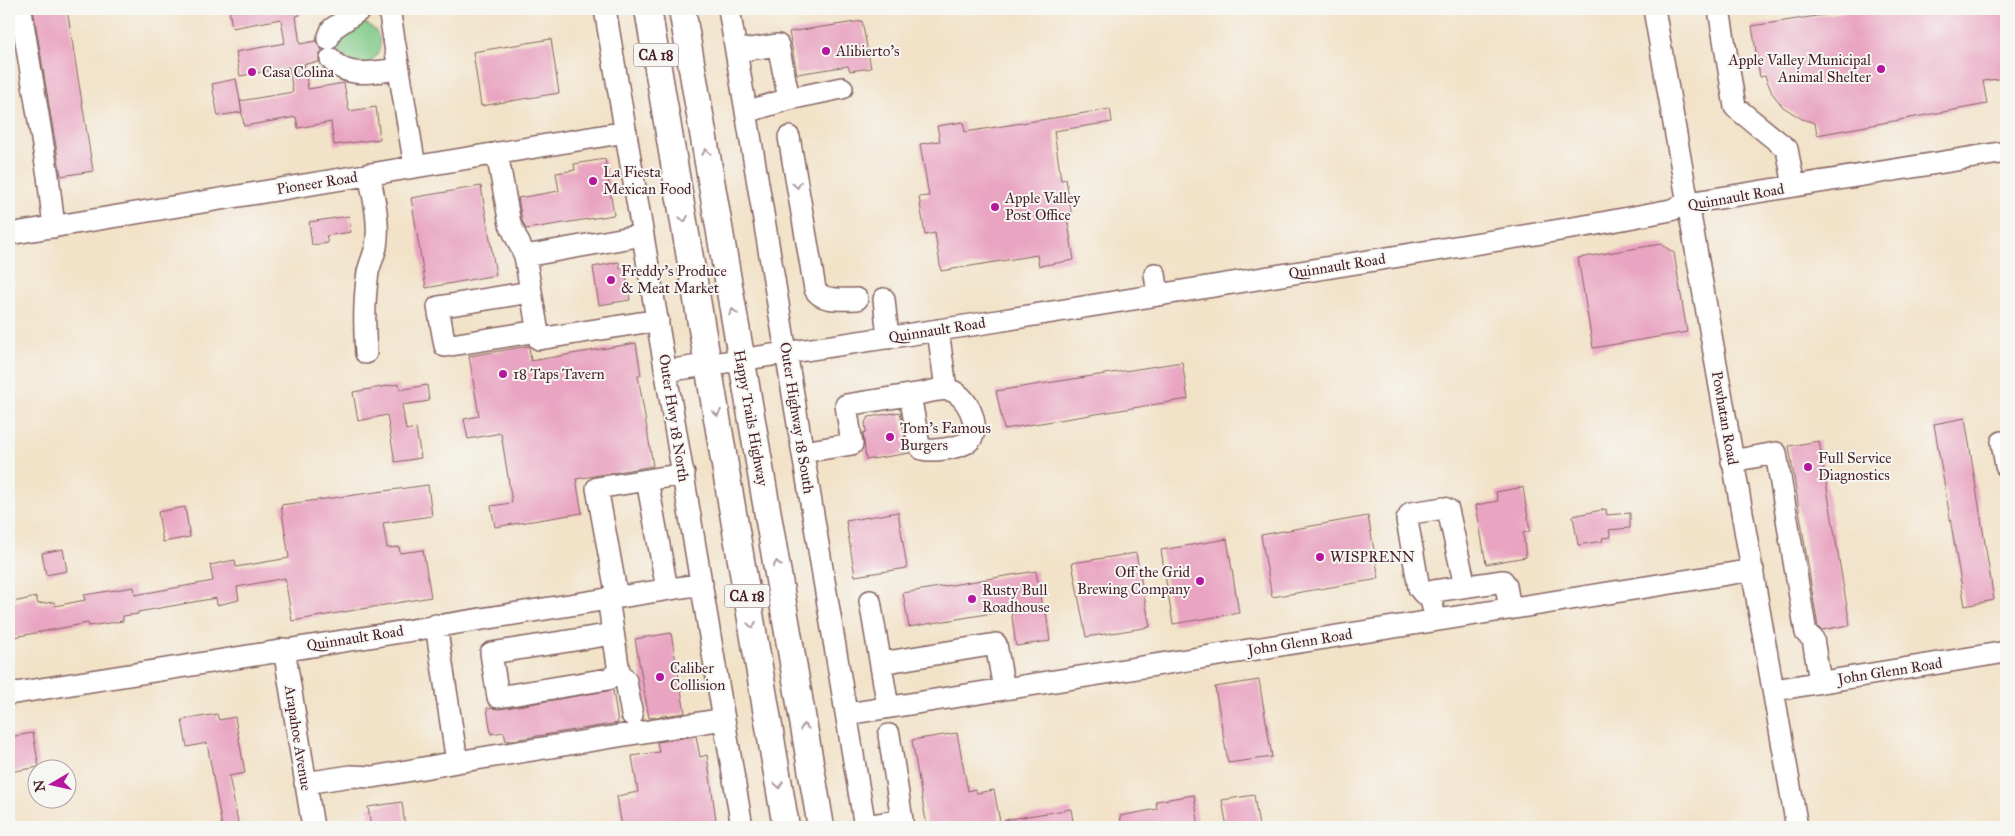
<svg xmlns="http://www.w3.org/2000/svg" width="2015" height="836" font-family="'IM FELL Great Primer',serif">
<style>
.green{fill:#7fc986;stroke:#647458}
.building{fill:#e9a4c1}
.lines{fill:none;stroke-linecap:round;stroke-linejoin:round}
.minor-casing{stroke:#856362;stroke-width:24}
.major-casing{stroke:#856362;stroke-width:29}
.minor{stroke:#fff;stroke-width:21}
.major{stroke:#fff;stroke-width:26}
.oneway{stroke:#ae9aa0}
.poi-dot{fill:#b5179e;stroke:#f6f6f2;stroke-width:2}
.labels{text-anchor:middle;stroke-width:4;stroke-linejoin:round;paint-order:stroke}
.shield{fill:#f6f6f2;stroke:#7e6067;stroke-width:1}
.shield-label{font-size:14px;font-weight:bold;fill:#4a1f2b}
.poi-label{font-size:15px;fill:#4a1f2b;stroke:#f6f6f2;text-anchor:start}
.street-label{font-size:15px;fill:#4a1f2b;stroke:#f6f6f2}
</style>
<rect width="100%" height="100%" fill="#f6f6f2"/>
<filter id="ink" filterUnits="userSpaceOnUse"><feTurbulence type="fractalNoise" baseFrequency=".02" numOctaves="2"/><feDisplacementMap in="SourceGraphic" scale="10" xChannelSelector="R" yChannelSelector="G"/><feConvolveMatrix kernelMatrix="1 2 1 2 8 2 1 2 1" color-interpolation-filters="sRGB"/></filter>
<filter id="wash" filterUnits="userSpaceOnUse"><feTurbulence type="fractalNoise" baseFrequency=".0096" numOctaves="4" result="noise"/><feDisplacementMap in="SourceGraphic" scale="20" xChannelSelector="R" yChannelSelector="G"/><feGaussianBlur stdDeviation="1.12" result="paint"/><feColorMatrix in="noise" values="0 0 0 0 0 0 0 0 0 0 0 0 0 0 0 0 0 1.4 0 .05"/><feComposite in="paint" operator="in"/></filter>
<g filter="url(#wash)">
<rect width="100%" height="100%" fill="#f2e2c8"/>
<path class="green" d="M359,21c28,7 28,38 1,46l-24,-15 -1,-15z"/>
<g id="blocks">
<path class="building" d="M33,9h34l26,162 -32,5z
M229,9h71v6l-4,1 4,28 16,-3 6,9 -3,5v7l-15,2 4,25 36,-6 5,28 27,-4 4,32 -46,6 -3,-23 -33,6 -2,-11 -52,9 -4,-25 53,-9 -4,-25 -49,9 -4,-24 49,-9 -4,-24 -49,9z
M1862,9h144v56l-3,1 2,12 -22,3 4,23 -170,31 -2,-12 -13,-4 -19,-12 -11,-14 -7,-17 -5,1 -8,-51z
M862,21l9,47 -21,3 -2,-5 -51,8 -8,-42z
M551,39l8,54 -78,13 -8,-54z
M236,79l6,33 -24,4 -6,-32z
M1110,109l2,13 -58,9 7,49 5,-1 6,38h-5l7,43 -35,6 -2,-11 -96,16 -6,-38 -10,2 -6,-38 10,-1 -9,-52 20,-3 -3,-15 26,-4 2,10z
M605,159l9,56 -88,14 -4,-9 -4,-22 41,-7 -3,-18 19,-3 -1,-6z
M481,186l15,89 -70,13 -15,-90z
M349,216l2,16 -25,4 2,7 -16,2 -3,-23z
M1661,244l13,9 13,79 -94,16 -15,-90z
M619,262l1,7 5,-1 5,32 -31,5 -6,-38z
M636,343l5,32h-3l15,91 -77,13 6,34 -87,14 -4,-21 21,-3 -11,-70 -33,6 -4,-20 15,-3 -10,-60 60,-10 2,15z
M1182,362l6,37 -184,30 -8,-38z
M399,384l1,6 27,-5 2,16 -27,4 4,25 10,-2 5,30 -26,4 -8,-47 -29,6 -5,-29z
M900,412l7,35 3,6 -44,7 -3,-27 3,-1 -1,-10 4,-5z
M1965,418l29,182 -29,6 -31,-182z
M1819,441l31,184 -29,5 -3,-3 -29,-181z
M428,485l4,31 -49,7 4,25 12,-1 1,6 23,-3 8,47 -139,24 -7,-43 -48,9 2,13 -22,5 -1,-7 -78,14v2l-15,2v5l-34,5 -1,-3 -79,15v-35l27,-6 2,7 16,-2 1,4 30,-6 -1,-5 50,-8 1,8 78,-14 -3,-16 25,-5 1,7 53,-9 -8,-53z
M1523,487l7,44 -7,2 3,24 -40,7 -10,-59 22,-4 -2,-9z
M185,507l5,30 -27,5 -5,-30z
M1606,509l1,6 23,-2v15l-21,2 2,7 -9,1 1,3 -25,4 -5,-29z
M898,512l9,56 -52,8 -9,-55z
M1368,516l11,63 -107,18 -11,-62z
M1227,539l12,74 -66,11 -12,-74z
M63,549l4,22 -21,4 -4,-22z
M1136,553l14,74 -64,10 -14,-74z
M1036,571l7,42 3,-1 4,29 -34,5 -5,-36 -102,17 -6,-34z
M671,633l14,80 -36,5 -14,-79z
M1259,680l13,77 -44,6 -13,-76z
M613,690l5,33 -112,18 -2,-9 -13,2 -4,-26 13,1z
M217,714l2,6 16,-3 10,56 -16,3 10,51h-17l-15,-84 -20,4 -5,-27z
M33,733l6,34 -30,5v-35z
M957,733l11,58 7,-2 2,4 17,-3 7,37h-74l-15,-87z
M696,736l4,21 7,-2 10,72h-95l-5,-31 21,-4 -6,-36 27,-4 -2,-10z
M1194,795l5,32h-77l-2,-11 37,-7 -1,-8z
M1254,795l5,32h-32l-5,-27z
M402,802l3,25h-34l-3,-20z
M1071,809l3,18h-69l-1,-7z"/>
</g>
</g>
<g filter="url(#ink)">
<use href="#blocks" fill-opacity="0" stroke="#856362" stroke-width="1"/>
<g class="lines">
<defs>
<path id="minor" d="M389,9l26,158
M605,9l137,818
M729,9l136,818
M1654,9l143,818
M1719,9l16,98 52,42 7,37
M21,11l27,165 6,51
M328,39l4,-10 29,-20
M736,51l42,-6 11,54
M331,59c16,21 45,12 68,10
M746,112l43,-13 53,-11
M789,137l26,152c6,13 29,10 42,10
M497,153l13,71 15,32
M9,234l617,-102
M643,235l-118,21 14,83 119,-19
M1155,274l3,21
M531,292l-93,15 7,39 93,-15
M884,299l4,39
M938,330l8,59
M366,353c-2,-27 -2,-54 2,-81 2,-8 6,-17 8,-25 4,-24 -2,-49 -7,-73
M666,371l319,-48 606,-98 80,-15 17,-7 318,-51
M2002,442l4,24
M803,452l49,-8 -6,-39c26,-4 51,-8 76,-12 8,-1 19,-5 27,-3 17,3 33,36 21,50 -7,8 -38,12 -48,9l-3,-4 -9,-50
M1732,461l44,-8 30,180 7,6 7,43
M647,480l20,109
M1430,595l-7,-2 -4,-5 -12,-68 4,-7 33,-5 4,2 17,76
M617,597l-20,-109 87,-14
M608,598l11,74 7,9 6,34
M870,601l18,106
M1433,608l-3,-13 4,-4 69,-10 3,5 4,23
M436,625l21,137 267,-43
M613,634l-122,19 7,44 110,-18 11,-7
M284,649l29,178
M881,663l115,-19 8,45
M1774,690l232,-38
M9,694l693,-110
M847,714l906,-144
M305,783l46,-7 22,1 84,-15
M865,826l37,-6 -13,-85"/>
<path id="major" d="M648,9l138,818
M682,9l139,818"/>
</defs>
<use href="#minor" class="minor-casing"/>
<use href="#major" class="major-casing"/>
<use href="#minor" class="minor"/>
<use href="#major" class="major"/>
</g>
<defs><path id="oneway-chevron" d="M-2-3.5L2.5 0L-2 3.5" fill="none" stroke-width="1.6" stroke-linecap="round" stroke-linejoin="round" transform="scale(1.25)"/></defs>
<g class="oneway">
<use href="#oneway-chevron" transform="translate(706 152) rotate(-100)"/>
<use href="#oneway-chevron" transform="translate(797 185) rotate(80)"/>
<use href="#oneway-chevron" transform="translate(684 219) rotate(80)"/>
<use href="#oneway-chevron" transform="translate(733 312) rotate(-100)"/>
<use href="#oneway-chevron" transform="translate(717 413) rotate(80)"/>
<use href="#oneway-chevron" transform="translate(777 564) rotate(-100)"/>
<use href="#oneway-chevron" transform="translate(752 625) rotate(80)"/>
<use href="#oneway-chevron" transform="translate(804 727) rotate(-100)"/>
<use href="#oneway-chevron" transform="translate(779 785) rotate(80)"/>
</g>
</g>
<g class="poi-dot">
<circle cx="826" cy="51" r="5"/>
<circle cx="1881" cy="69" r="5"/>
<circle cx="252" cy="72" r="5"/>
<circle cx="593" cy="181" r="5"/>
<circle cx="995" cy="207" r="5"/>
<circle cx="611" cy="280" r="5"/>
<circle cx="503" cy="374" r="5"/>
<circle cx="890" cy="437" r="5"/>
<circle cx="1808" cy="467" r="5"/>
<circle cx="1320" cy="557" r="5"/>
<circle cx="1200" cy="581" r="5"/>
<circle cx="972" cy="599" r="5"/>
<circle cx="660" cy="677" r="5"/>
</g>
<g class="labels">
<g class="shield">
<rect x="633.5" y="43.5" width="45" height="23" rx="4"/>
<rect x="724.5" y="584.5" width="45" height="23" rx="4"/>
</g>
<g class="shield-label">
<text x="656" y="60">CA 18</text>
<text x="747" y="601">CA 18</text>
</g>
<g class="poi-label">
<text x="836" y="56">Alibierto's</text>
<text x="1871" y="65" text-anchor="end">Apple Valley Municipal<tspan x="1871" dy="17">Animal Shelter</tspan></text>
<text x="262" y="77">Casa Colina</text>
<text x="603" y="177">La Fiesta<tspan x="603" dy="17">Mexican Food</tspan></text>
<text x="1005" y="203">Apple Valley<tspan x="1005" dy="17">Post Office</tspan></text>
<text x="621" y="276">Freddy's Produce<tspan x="621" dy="17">&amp; Meat Market</tspan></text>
<text x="513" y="379">18 Taps Tavern</text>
<text x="900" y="433">Tom's Famous<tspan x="900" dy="17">Burgers</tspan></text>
<text x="1818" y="463">Full Service<tspan x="1818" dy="17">Diagnostics</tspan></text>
<text x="1330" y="562">WISPRENN</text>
<text x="1190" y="577" text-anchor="end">Off the Grid<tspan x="1190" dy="17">Brewing Company</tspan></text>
<text x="982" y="595">Rusty Bull<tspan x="982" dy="17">Roadhouse</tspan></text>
<text x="670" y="673">Caliber<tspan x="670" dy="17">Collision</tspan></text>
</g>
<g class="street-label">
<text transform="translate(317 183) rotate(-9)" y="5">Pioneer Road</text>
<text transform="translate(1736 197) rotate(-10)" y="5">Quinnault Road</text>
<text transform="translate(1337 266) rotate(-9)" y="5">Quinnault Road</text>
<text transform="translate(937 330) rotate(-9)" y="5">Quinnault Road</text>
<text transform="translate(674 418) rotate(81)" y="5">Outer Hwy 18 North</text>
<text transform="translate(751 418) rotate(80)" y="5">Happy Trails Highway</text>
<text transform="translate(797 418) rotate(81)" y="5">Outer Highway 18 South</text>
<text transform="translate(1725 418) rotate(80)" y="5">Powhatan Road</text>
<text transform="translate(355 638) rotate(-9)" y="5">Quinnault Road</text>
<text transform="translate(1300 642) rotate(-9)" y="5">John Glenn Road</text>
<text transform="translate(1890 671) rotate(-9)" y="5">John Glenn Road</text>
<text transform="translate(298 738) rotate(81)" y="5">Arapahoe Avenue</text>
</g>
</g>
<rect width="2015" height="836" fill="none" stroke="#f6f6f2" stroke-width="30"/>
<g transform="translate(52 784) rotate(261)"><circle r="24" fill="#f6f6f2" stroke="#b1a0a2"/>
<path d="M0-4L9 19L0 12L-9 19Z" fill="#b5179e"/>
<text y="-8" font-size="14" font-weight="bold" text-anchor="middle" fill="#4a1f2b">N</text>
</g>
</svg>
